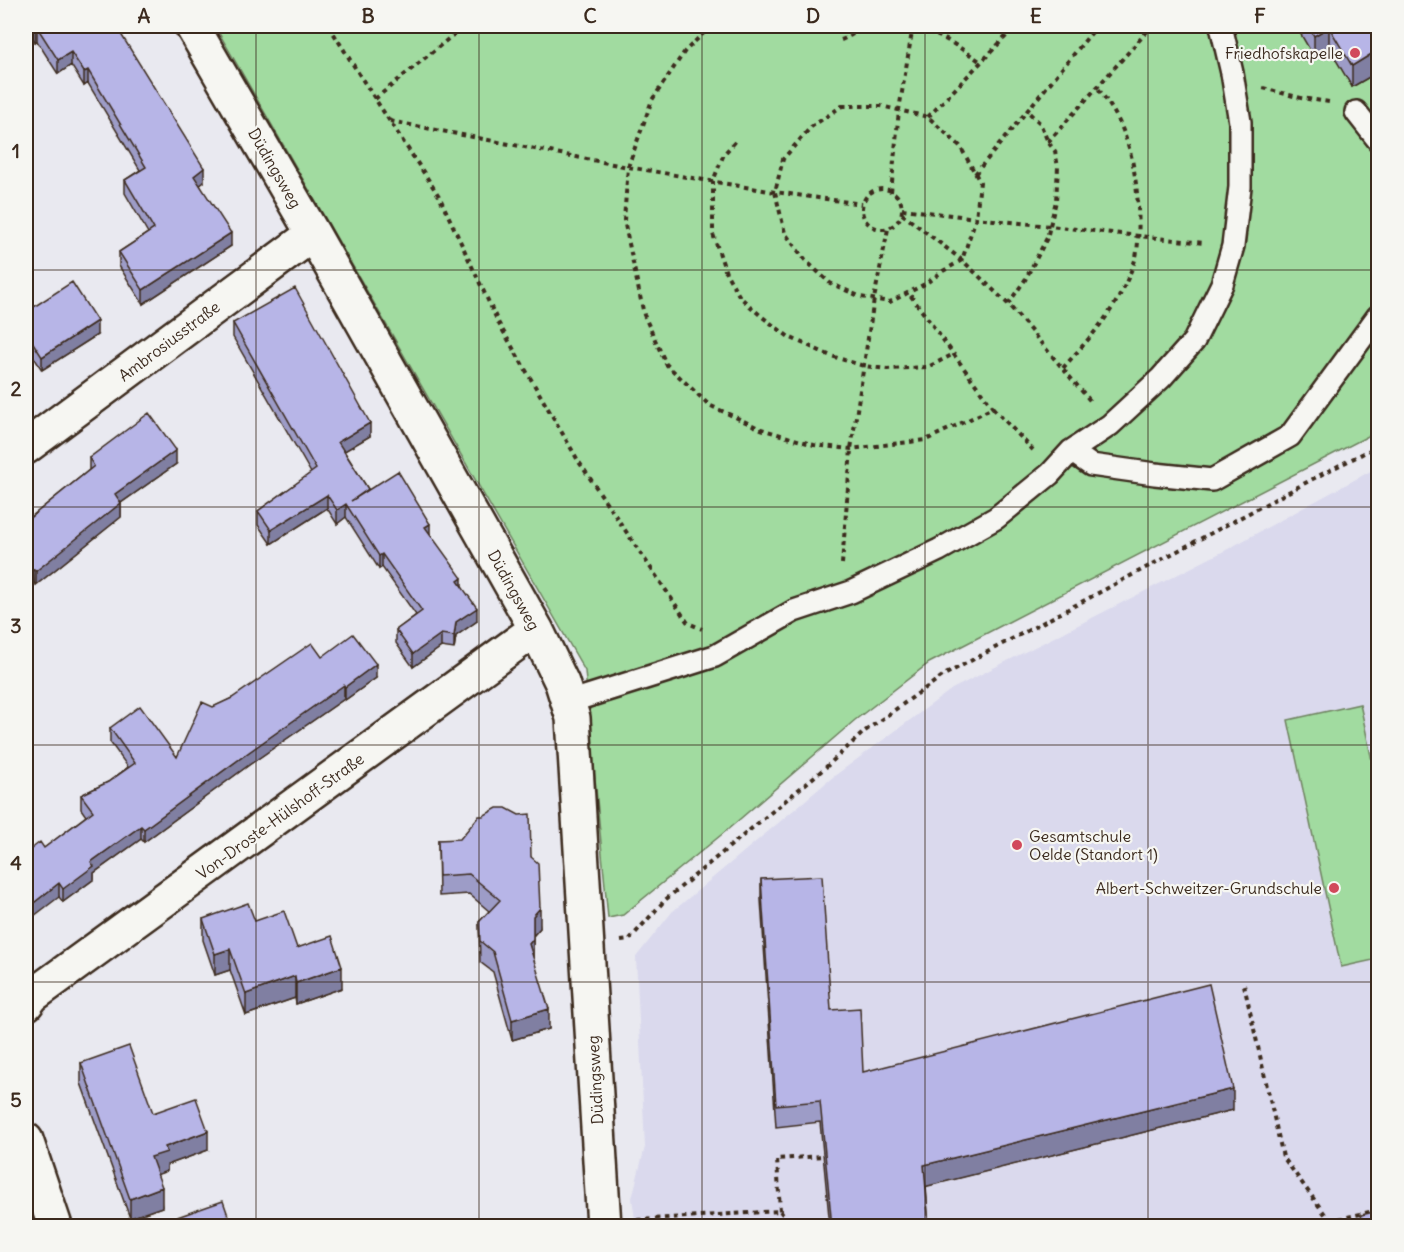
<svg xmlns="http://www.w3.org/2000/svg" width="1404" height="1252" font-family="Delius,sans-serif">
<style>
.built{fill:#dad9ed}
.green{fill:#a1dba0;stroke:#6e825f;stroke-width:1.5}
.lines{fill:none;stroke-linecap:round;stroke-linejoin:round}
.lane-casing{stroke:#3b2a1e;stroke-width:26}
.street-casing{stroke:#3b2a1e;stroke-width:38}
.path{stroke:#3b2a1e;stroke-width:4;stroke-dasharray:4.5 4.5;stroke-linecap:butt}
.lane{stroke:#f6f6f2;stroke-width:21}
.street{stroke:#f6f6f2;stroke-width:33}
.wall{fill:#9d9cc7;stroke:#3b2a1e;stroke-width:1.5}
.shaded-wall{fill:#807fa2;stroke:#3b2a1e;stroke-width:1.5}
.building{fill:#b7b5e7;stroke:#3b2a1e;stroke-width:1.5}
.grid{fill:none;stroke:#3b2a1e;stroke-width:1.5;stroke-opacity:0.55}
.poi-dot{fill:#d1495b;stroke:#f6f6f2;stroke-width:2}
.labels{text-anchor:middle;stroke-width:4.5;stroke-linejoin:round;paint-order:stroke}
.poi-label{font-size:16px;fill:#3b2a1e;stroke:#f6f6f2;text-anchor:end}
.street-label{font-size:16px;fill:#3b2a1e;stroke:#f6f6f2}
.neatline{fill:none;stroke:#3b2a1e;stroke-width:2}
.grid-label{font-size:20px;text-anchor:middle;font-weight:bold;fill:#3b2a1e}
</style>
<rect width="100%" height="100%" fill="#e9e9f0"/>
<filter id="ink" filterUnits="userSpaceOnUse"><feTurbulence type="fractalNoise" baseFrequency=".0167" numOctaves="2"/><feDisplacementMap in="SourceGraphic" scale="12" xChannelSelector="R" yChannelSelector="G"/><feConvolveMatrix kernelMatrix="1 2 1 2 8 2 1 2 1" color-interpolation-filters="sRGB"/></filter>
<g filter="url(#ink)">
<path class="built" d="M1378,467v759h-742l-4,-28 13,-51 -9,-190 36,-45 161,-135 119,-88 276,-140z"/>
<path class="green" d="M215,26h1163v405l-449,232 -74,57 -129,111 -103,84 -15,3 -23,-247z
M1360,704l18,85v170l-37,8 -53,-247z"/>
<g class="lines">
<defs>
<path id="lane" d="M1356,112l22,28
M1071,451l20,14 64,9 57,6 78,-44 88,-120
M569,702l146,-46 79,-45 57,-19 88,-42 57,-32 54,-44 21,-23 39,-26 51,-47 33,-37 28,-57 11,-38 7,-59v-65l-8,-49 -11,-47"/>
<path id="street" d="M192,26l121,208 223,395 26,54 11,35 31,508
M26,447l287,-213
M26,1004l6,-8 504,-367
M26,1140l29,86"/>
</defs>
<use href="#lane" class="lane-casing"/>
<use href="#street" class="street-casing"/>
<path class="path" d="M329,26l35,56 75,114 60,128 80,138 109,161 14,6
M711,26l-26,25 -33,49 -24,67 -4,53 20,95 22,49 43,41 52,24 53,16 37,4 75,-9 67,-32 -85,-116
M841,40c6,-2 11,-6 17,-8 6,-2 13,-3 19,-4 44,-7 69,10 104,34
M1263,88l38,10 28,4
M375,99l89,-73
M842,106h39l47,11 32,29 20,36 -4,36 -14,42 -19,11 -18,13 -35,18 -29,-5 -31,-14 -25,-23 -20,-27 -10,-41 8,-33 28,-32z
M928,117l88,-91
M390,121l238,46 147,25 87,12
M735,142l-11,12 -11,27v53l13,39 14,24 21,19 28,21 42,19 33,10 23,3 41,-2 26,-13
M1048,142l104,-116
M975,174l122,-148
M862 209a20 20 0 1 1 40 0a20 20 0 1 1-40 0Z
M891,192l8,-82 14,-84
M902,209l74,9 227,25
M902,214l60,46 46,44 84,99
M1008,304l17,-24 22,-42 9,-37 2,-34 -3,-16 -7,-9 -8,-19 -13,-12
M1063,368c22,-25 47,-51 61,-81 4,-9 9,-20 12,-30 6,-29 1,-90 -10,-118 -6,-19 -17,-36 -29,-52
M993,408l40,42
M842,564l9,-115 23,-150 14,-70
M621,941l8,-1 36,-40 161,-133 39,-36 79,-56 382,-203 52,-26
M1244,985l39,172 47,64 1,5
M780,1211l12,15
M637,1220l143,-9 -3,-52 46,-3
M1330,1221l48,-11"/>
<use href="#lane" class="lane"/>
<use href="#street" class="street"/>
</g>
<path class="wall" d="M26,26h90l88,156 -4,3 31,61 -88,58 -24,-38v-14l29,-19 -23,-40v-13l15,-10 -52,-87 -4,3 -13,-21 -13,9 -21,-33 -2,1 -4,-6 -5,3z
M1296,26h82v46l-26,15 -23,-39 -15,9z
M26,312l71,23 -55,35 -16,-25z
M233,323l137,113 -26,15 24,38 62,45 32,53 15,34 -21,15 -2,13 -13,-2 -28,20 -17,-24v-13l20,-15 -34,-48 -3,2 -33,-52 -9,7 -10,-16 -56,36 -13,-19v-14l53,-38 -78,-136z
M89,458l87,6 -55,39v14l-85,68 -2,-2 -8,-62 63,-51z
M322,657l54,21 -31,22 -1,-1 -95,66 -105,77 -3,-3 -47,34v6l-31,23 -4,-5 -15,-49 42,-32 -5,-7v-14l27,-13 20,-15 -18,-25v-14l67,29 36,-50z
M438,840l93,17 9,71 -7,8v22l16,71 -37,11 -19,-68 -13,-10 -1,-40 10,-11 -20,-17 -30,2z
M761,879l102,193 370,38 -307,76 3,41h-99l-10,-105 -44,5 -15,-227z
M203,919l52,2 87,67 -46,16 -1,-6 -49,17 -16,-45 -15,5 -12,-35z
M81,1063l72,50 55,37 -41,15v6l-10,3 5,33 -32,11 -49,-135z"/>
<path class="shaded-wall" d="M26,26h5v10l-5,3z
M37,27v14l-2,1v-14z
M1329,27v21l-15,9v-21z
M1378,50v22l-26,15v-21z
M71,52v13l-13,9v-14z
M88,70v13l-4,3v-14z
M204,168v14l-10,8v-14z
M231,233v13l-88,58v-14z
M97,321v14l-55,35v-13z
M370,423v13l-32,19v-13z
M176,450v14l-55,39v14l-85,68v-14l79,-77z
M327,495v13l-56,36v-14z
M346,504v13l-9,7v-14z
M430,524v13l-5,-10z
M382,554v13l-3,2v-13z
M34,569v14l-8,7v-14z
M462,578v13l-4,-10z
M477,608v13l-21,15 -2,13v-13l2,-14z
M441,634v13l-28,20v-13z
M376,664v14l-31,22v-13z
M344,685v14l-95,66 -105,77v-13l105,-77z
M141,826v13l-47,34v6l-31,23v-13l28,-27z
M59,883v14l-33,25v-13z
M540,908v20l-7,8v-20z
M533,939v20l-4,-15z
M230,949v21l-15,5v-21z
M342,967v21l-46,16v-21z
M295,976v22l-49,17v-21z
M549,1009v20l-37,11v-20z
M1233,1089v21l-309,77v-22z
M208,1131v19l-41,15v6l-16,6v-20l14,-10z
M162,1187v20l-32,11v-19z"/>
<path class="building" d="M33,26h83l88,142 -10,8 37,57 -88,57 -24,-38 35,-23 -29,-49 21,-13 -58,-97 -4,2 -13,-20 -13,8 -21,-33 -2,1z
M1308,26h70v24l-26,16 -23,-39 -15,9z
M72,282l25,39 -55,36 -16,-25v-20z
M295,288l75,135 -32,19 30,47 -17,12 47,-30 32,53 -5,3 37,51 -4,3 19,27 -21,14 -2,14 -13,-2 -28,20 -17,-24 26,-19 -40,-57 -3,2 -33,-52 -9,6 -10,-15 -56,35 -13,-19 58,-42 -83,-146z
M149,413l27,37 -61,44 6,9 -85,68 -2,-2 -8,7v-55l68,-55 -5,-8z
M353,634l23,30 -31,23 -1,-2 -95,67 -105,77 -3,-3 -50,36 3,4 -31,23 -4,-6 -33,26v-56l14,-11 4,6 49,-37 -12,-16 27,-13 27,-19 -25,-35 30,-22 37,51 25,-55 11,5 19,-9 80,-55 10,14z
M497,808h9l13,7 11,-1 1,43 7,6 2,45 -7,8v23l-4,5 20,65 -37,11 -19,-68 -13,-11 -1,-19 21,-22 -31,-26 -30,2 -1,-36 22,-1 19,-23h4z
M822,876l9,134 29,-2 3,64 346,-88 24,105 -309,76 5,62h-97l-12,-126 -44,4 -15,-226z
M248,903l7,18 29,-10 13,37 35,-12 10,31 -46,16 -1,-7 -49,18 -16,-45 -15,5 -12,-35z
M129,1046l24,67 43,-15 12,33 -43,16 2,5 -16,5 11,30 -32,12 -49,-136z
M223,1201l9,26h-67l-2,-5z
M1378,1211v16h-14l-3,-12z"/>
</g>
<path class="grid" d="M256,26v1200M479,26v1200M702,26v1200M925,26v1200M1148,26v1200M26,270h1352M26,507h1352M26,745h1352M26,982h1352"/>
<g class="poi-dot">
<circle cx="1355" cy="53" r="6"/>
<circle cx="1017" cy="845" r="6"/>
<circle cx="1334" cy="888" r="6"/>
</g>
<g class="labels">
<g class="poi-label">
<text x="1343" y="59">Friedhofskapelle</text>
<text x="1029" y="842" text-anchor="start">Gesamtschule<tspan x="1029" dy="18">Oelde (Standort 1)</tspan></text>
<text x="1322" y="894">Albert-Schweitzer-Grundschule</text>
</g>
<g class="street-label">
<text transform="translate(275 168) rotate(60)" y="6">Düdingsweg</text>
<text transform="translate(169 341) rotate(-37)" y="6">Ambrosiusstraße</text>
<text transform="translate(514 590) rotate(61)" y="6">Düdingsweg</text>
<text transform="translate(280 816) rotate(-36)" y="6">Von-Droste-Hülshoff-Straße</text>
<text transform="translate(595 1080) rotate(-93)" y="6">Düdingsweg</text>
</g>
</g>
<rect width="1404" height="1252" fill="none" stroke="#f6f6f2" stroke-width="66"/>
<rect x="33" y="33" width="1338" height="1186" class="neatline"/>
<g class="grid-label">
<text x="144" y="23">A</text>
<text x="368" y="23">B</text>
<text x="590" y="23">C</text>
<text x="813" y="23">D</text>
<text x="1036" y="23">E</text>
<text x="1260" y="23">F</text>
<text x="16" y="158">1</text>
<text x="16" y="396">2</text>
<text x="16" y="633">3</text>
<text x="16" y="870">4</text>
<text x="16" y="1107">5</text>
</g>
</svg>
